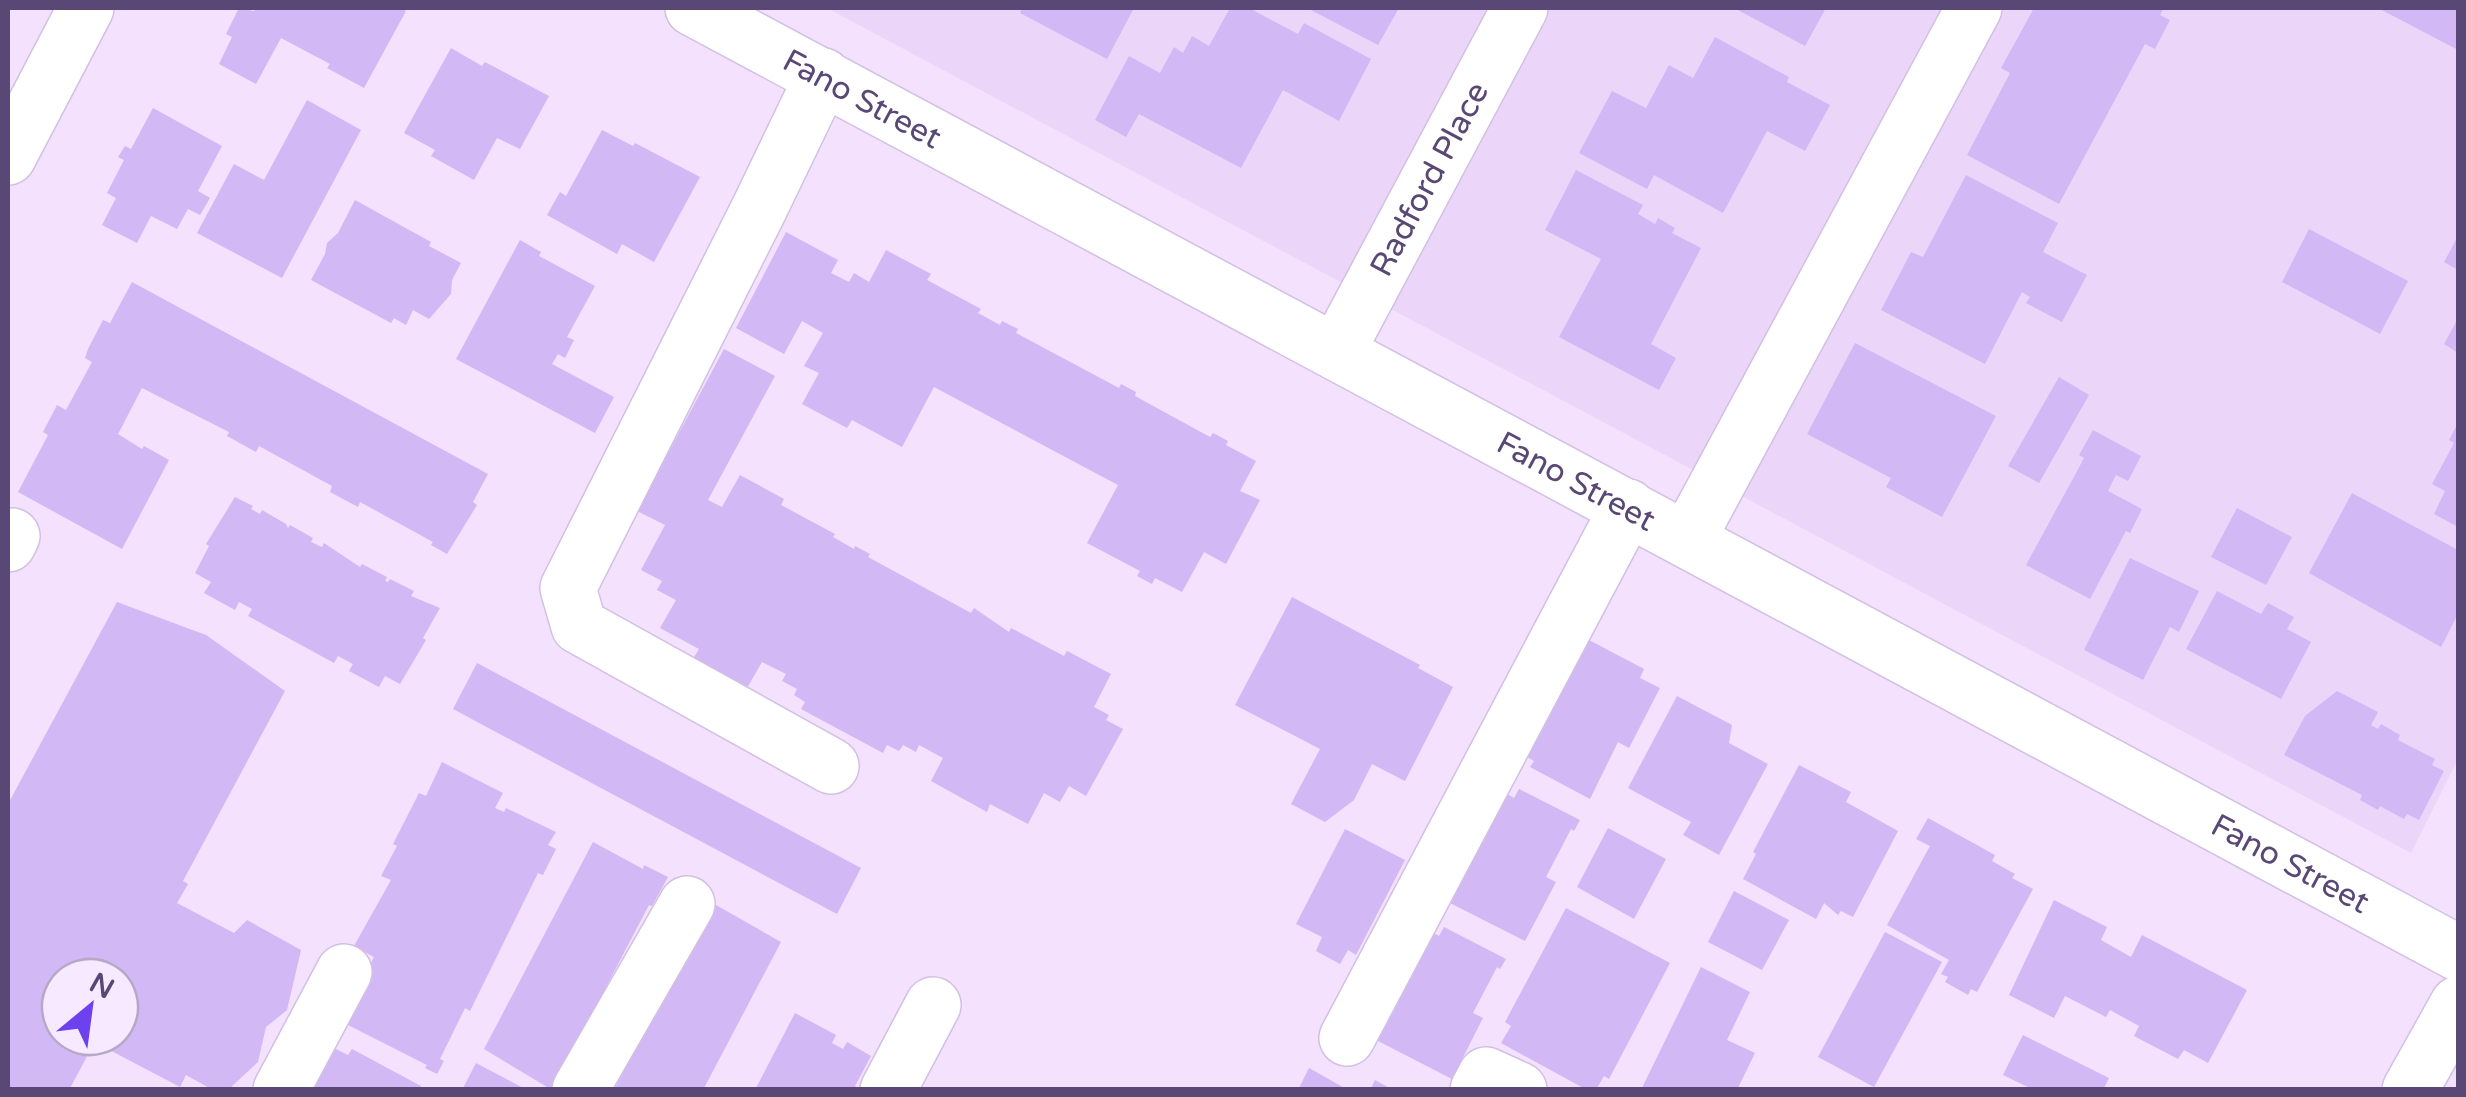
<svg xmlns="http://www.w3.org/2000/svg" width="2466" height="1097" font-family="'Varela Round',sans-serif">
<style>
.residential{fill:#ebd6fa}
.building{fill:#d2b8f4;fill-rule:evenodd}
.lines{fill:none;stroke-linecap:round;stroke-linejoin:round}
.minor-casing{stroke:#d2c0e4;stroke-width:58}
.minor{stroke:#fff;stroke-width:55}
.labels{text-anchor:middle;stroke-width:9;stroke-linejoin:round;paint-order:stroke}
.street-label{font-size:32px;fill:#594776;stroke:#f7e9ff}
</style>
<rect width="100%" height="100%" fill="#f3e1fd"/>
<path class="residential" d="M827,8h1631v751l-47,94z"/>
<path class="building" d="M239,8l15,3 2,-3h144l6,3 -42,77 -37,-20 3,-4 -49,-26 -25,46 -37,-20 13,-27 -6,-3z
M1023,8h111l-27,51 -87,-46z
M1230,8h19l49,26 6,-11 67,36 -32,62 -56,-31 -42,78 -102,-54 -13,23 -31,-17 34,-64 31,17 14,-26 9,6 9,-17 17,10z
M1307,8h92l-21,37z
M1734,8h92l-21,38z
M2034,8h130l-4,7 10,5 -15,29 -10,-5 -86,160 -92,-49 43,-82 -9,-5z
M2378,8h80v42z
M1715,37l74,40 -2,5 43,23 -25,46 -38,-20 -44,82 -69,-38 -7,14 -68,-36 33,-62 34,17 23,-43 24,13z
M451,48l31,18 3,-4 64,34 -29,53 -23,-11 -23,42 -43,-24 4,-6 -31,-17z
M307,100l54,30 -79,148 -85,-45 37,-69 30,16z
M153,108l69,38 -24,45 12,7 -10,17 -12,-6 -11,20 -26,-13 -14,27 -35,-18 14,-27 -9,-5 17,-33 -6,-3 7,-11 6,3z
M602,130l31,16 2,-3 65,34 -46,85 -32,-18 -5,10 -70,-39 13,-23 6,4z
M1576,170l67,35 -5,9 17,10 3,-6 17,10 -3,5 29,15 -50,96 25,14 -17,32 -100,-53 42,-78 -56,-29z
M1966,175l92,48 -15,29 44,23 -25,47 -36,-19 4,-6 -8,-5 -37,72 -104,-54 30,-58 12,5z
M355,200l76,42 -2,4 32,17 -9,17 -1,14 -22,25 -16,-9 -7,15 -12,-7 -3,5 -80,-43 14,-26 2,-11 11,-10z
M2309,229l99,52 -28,53 -98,-52z
M786,232l52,28 -7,13 18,9 5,-9 15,9 17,-32 45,24 -4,6 54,29 -3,4 22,12 2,-4 16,8 -2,4 103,55 2,-4 15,8 -1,4 75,41 3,-4 15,8 -2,4 30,16 -16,30 20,9 -34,64 -22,-12 -22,40 -27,-14 -3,6 -15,-8 3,-5 -53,-28 31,-58 -184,-98 -32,60 -50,-27 -5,8 -45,-24 17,-31 -15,-7 19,-33 -21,-12 -18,33 -48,-26z
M2458,236v34l-14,-8z
M520,240l21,12 -2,4 56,30 -28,51 7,3 -9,18 -7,-4 -6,10 62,33 -19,36 -139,-74z
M132,282l356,192 -15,28 4,3 -30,49 -16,-9 2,-3 -73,-40 -2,5 -28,-15 2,-6 -73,-40 -3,6 -29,-16 2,-4 -87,-44 -24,46 24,15 2,-3 25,14 -47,89 -104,-57 30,-57 -5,-3 14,-27 9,5 26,-48 -7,-4 3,-9 15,-29 7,3z
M2458,318v35l-14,-9z
M1855,343l141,73 -54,101 -56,-30 5,-9 -84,-44z
M724,349l51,27 -67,124 14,7 18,-32 44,24 -3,6 54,29 -2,3 21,12 1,-3 15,8 -2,3 103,56 3,-5 35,24 2,-4 53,28 3,-5 44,23 -17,33 15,8 -3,5 17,9 -37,67 -17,-10 -9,16 -16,-9 -16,31 -38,-20 -3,8 -56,-31 12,-23 -24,-13 -3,7 -13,-7 -4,6 -12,-6 -4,8 -82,-44 4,-7 -11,-7 3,-6 -15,-8 4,-7 -24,-12 -15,26 -54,-29 6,-10 -39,-21 16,-28 -19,-10 5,-9 -21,-11 24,-45 -28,-14z
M2059,377l30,18 -50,88 -31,-17z
M2458,423v104l-24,-13 11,-23 -13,-7 22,-41 -5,-3z
M2093,430l48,26 -13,25 -12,-6 -8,16 34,18 -12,24 -4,-2 -36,68 -64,-34 50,-92 8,-15 -5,-3z
M2352,493l106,57v64l-17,33 -132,-74z
M235,497l18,9 -2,3 9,5 2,-4 24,14 2,4 2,-3 23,13 -2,4 11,5 2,-4 36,24 2,-3 25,13 -2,4 3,1 2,-3 24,12 -3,5 29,12 -17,30 3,2 -26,44 -15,-8 -6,11 -30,-16 4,-7 -15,-8 -4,7 -86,-47 4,-7 -13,-7 -4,8 -31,-17 7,-11 -16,-9 14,-27 -3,-2z
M2237,508l55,29 -26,48 -55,-28z
M2130,558l69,33 -20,41 -9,-5 -27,53 -59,-30z
M2217,591l44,23 7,-11 26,14 -7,12 24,13 -30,57 -95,-50z
M1292,597l128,68 -2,3 35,19 -48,94 -33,-17 -18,36 -29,22 -34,-18 29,-55 -85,-44z
M117,602l89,33 79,56 -102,190 5,3 -11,19 57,30 13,-13 54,30 -14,60 -21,17 -8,35 -30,28h-15l-27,-15 -6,12 -78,-41 -4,6 -7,-3 -22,41h-61v-286zM60,977h60v60h-60z
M1589,640l55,29 -4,9 20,10 -31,60 -11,-6 -28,57 -60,-32 4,-6 -7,-4z
M477,663l384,205 -24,46 -384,-205z
M2337,691l41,21 -7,13 7,4 3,-5 19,11 -2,5 37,19 -3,6 12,6 -25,49 -12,-6 -3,5 -24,-13 -2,4 -18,-10 2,-5 -78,-40 21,-39z
M1677,696l55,29 -3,18 39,21 -49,91 -36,-20 8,-13 -63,-34z
M442,762l61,31 -8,15 9,4 2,-4 50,24 -8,13 8,4 -13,26 -5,-2 -68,138 -5,-3 -25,51 4,2 -7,13 -12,-6 2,-3 -81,-41 8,-27 20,-40 -20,-11 37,-66 -10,-4 16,-30 -4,-2 26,-51 7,3z
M1799,765l52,27 -5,10 52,29 -45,86 -12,-6 -3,4 -14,-12 -8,16 -73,-40 13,-25 -3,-2z
M1519,789l61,31 -6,11 -3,-2 -25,48 10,5 -31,59 -75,-38 57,-109 7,4z
M1928,818l67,37 -3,6 23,13 -3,4 21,11 -56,103 -6,-3 -3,6 -23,-13 3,-5 -7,-3 8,-14 -62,-35 43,-79 -14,-7z
M1608,828l58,31 -32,60 -57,-32z
M1345,829l60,31 -49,95 -8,-5 -8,14 -24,-13 6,-14 -26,-13z
M593,842l50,27 1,-4 24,12 -16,29 -3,-1 -97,185 -68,-41z
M1734,891l55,29 -27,50 -54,-28z
M2054,900l53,27 -6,13 30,17 11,-22 105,55 -39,73 -24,-13 -6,9 -44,-23 5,-10 -29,-16 -4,7 -41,-21 -11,22 -45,-23z
M709,901l72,41 -78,148h-89l83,-159z
M1566,908l104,55 -61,116 -5,-3 -8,14h-9l-86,-47 10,-17 -6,-4z
M1444,927l62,32 -6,10 -3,-2 -24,46 10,5 -31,61 -74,-38 56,-108 5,3z
M1885,932l57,30 -68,125 -56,-30z
M1701,967l49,25 -23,48 28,13 -18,37h-96z
M795,1013l41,22 -4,8 11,6 4,-7 24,14 -16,30 6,4h-106z
M2023,1035l86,43 -6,12h-69l-31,-15z
M334,1048l14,7 4,-6 69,37 -1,4h-113z
M476,1063l51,27h-65z
M1309,1068l39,22h-50z
M1375,1080l18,10h-23z"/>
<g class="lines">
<defs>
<g id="minor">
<path id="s1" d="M693,8l1765,945"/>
<path d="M823,76l-64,133 -191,379 11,38 252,140"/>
<path d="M8,157l78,-149"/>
<path id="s2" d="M1337,351l183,-343"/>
<path d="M1687,540l287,-532"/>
<path d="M8,544l4,-8"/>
<path d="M1347,1038l281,-531"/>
<path d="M281,1090l63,-118"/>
<path d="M580,1090l107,-186"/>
<path d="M888,1090l45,-85"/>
<path d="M1478,1090l8,-15 33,15"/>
<path d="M2410,1090l48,-86"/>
</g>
</defs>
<use href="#minor" class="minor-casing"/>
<use href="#minor" class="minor"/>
</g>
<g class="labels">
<g class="street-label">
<text dy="11" stroke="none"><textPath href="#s1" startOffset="192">Fano Street</textPath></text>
<text dy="11" stroke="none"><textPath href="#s2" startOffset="195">Radford Place</textPath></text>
<text dy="11" stroke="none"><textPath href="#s1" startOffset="1002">Fano Street</textPath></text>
<text dy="11" stroke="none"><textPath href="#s1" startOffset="1812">Fano Street</textPath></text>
</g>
</g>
<rect width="2466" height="1097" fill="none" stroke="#594776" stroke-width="20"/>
<g transform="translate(90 1007) rotate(29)"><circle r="48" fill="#f7e9ff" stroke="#b8a8c8" stroke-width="2.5"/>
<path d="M0-8L18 38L0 25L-18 38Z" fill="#6d41ed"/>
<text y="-15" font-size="28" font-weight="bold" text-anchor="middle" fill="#594776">N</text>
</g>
</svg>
